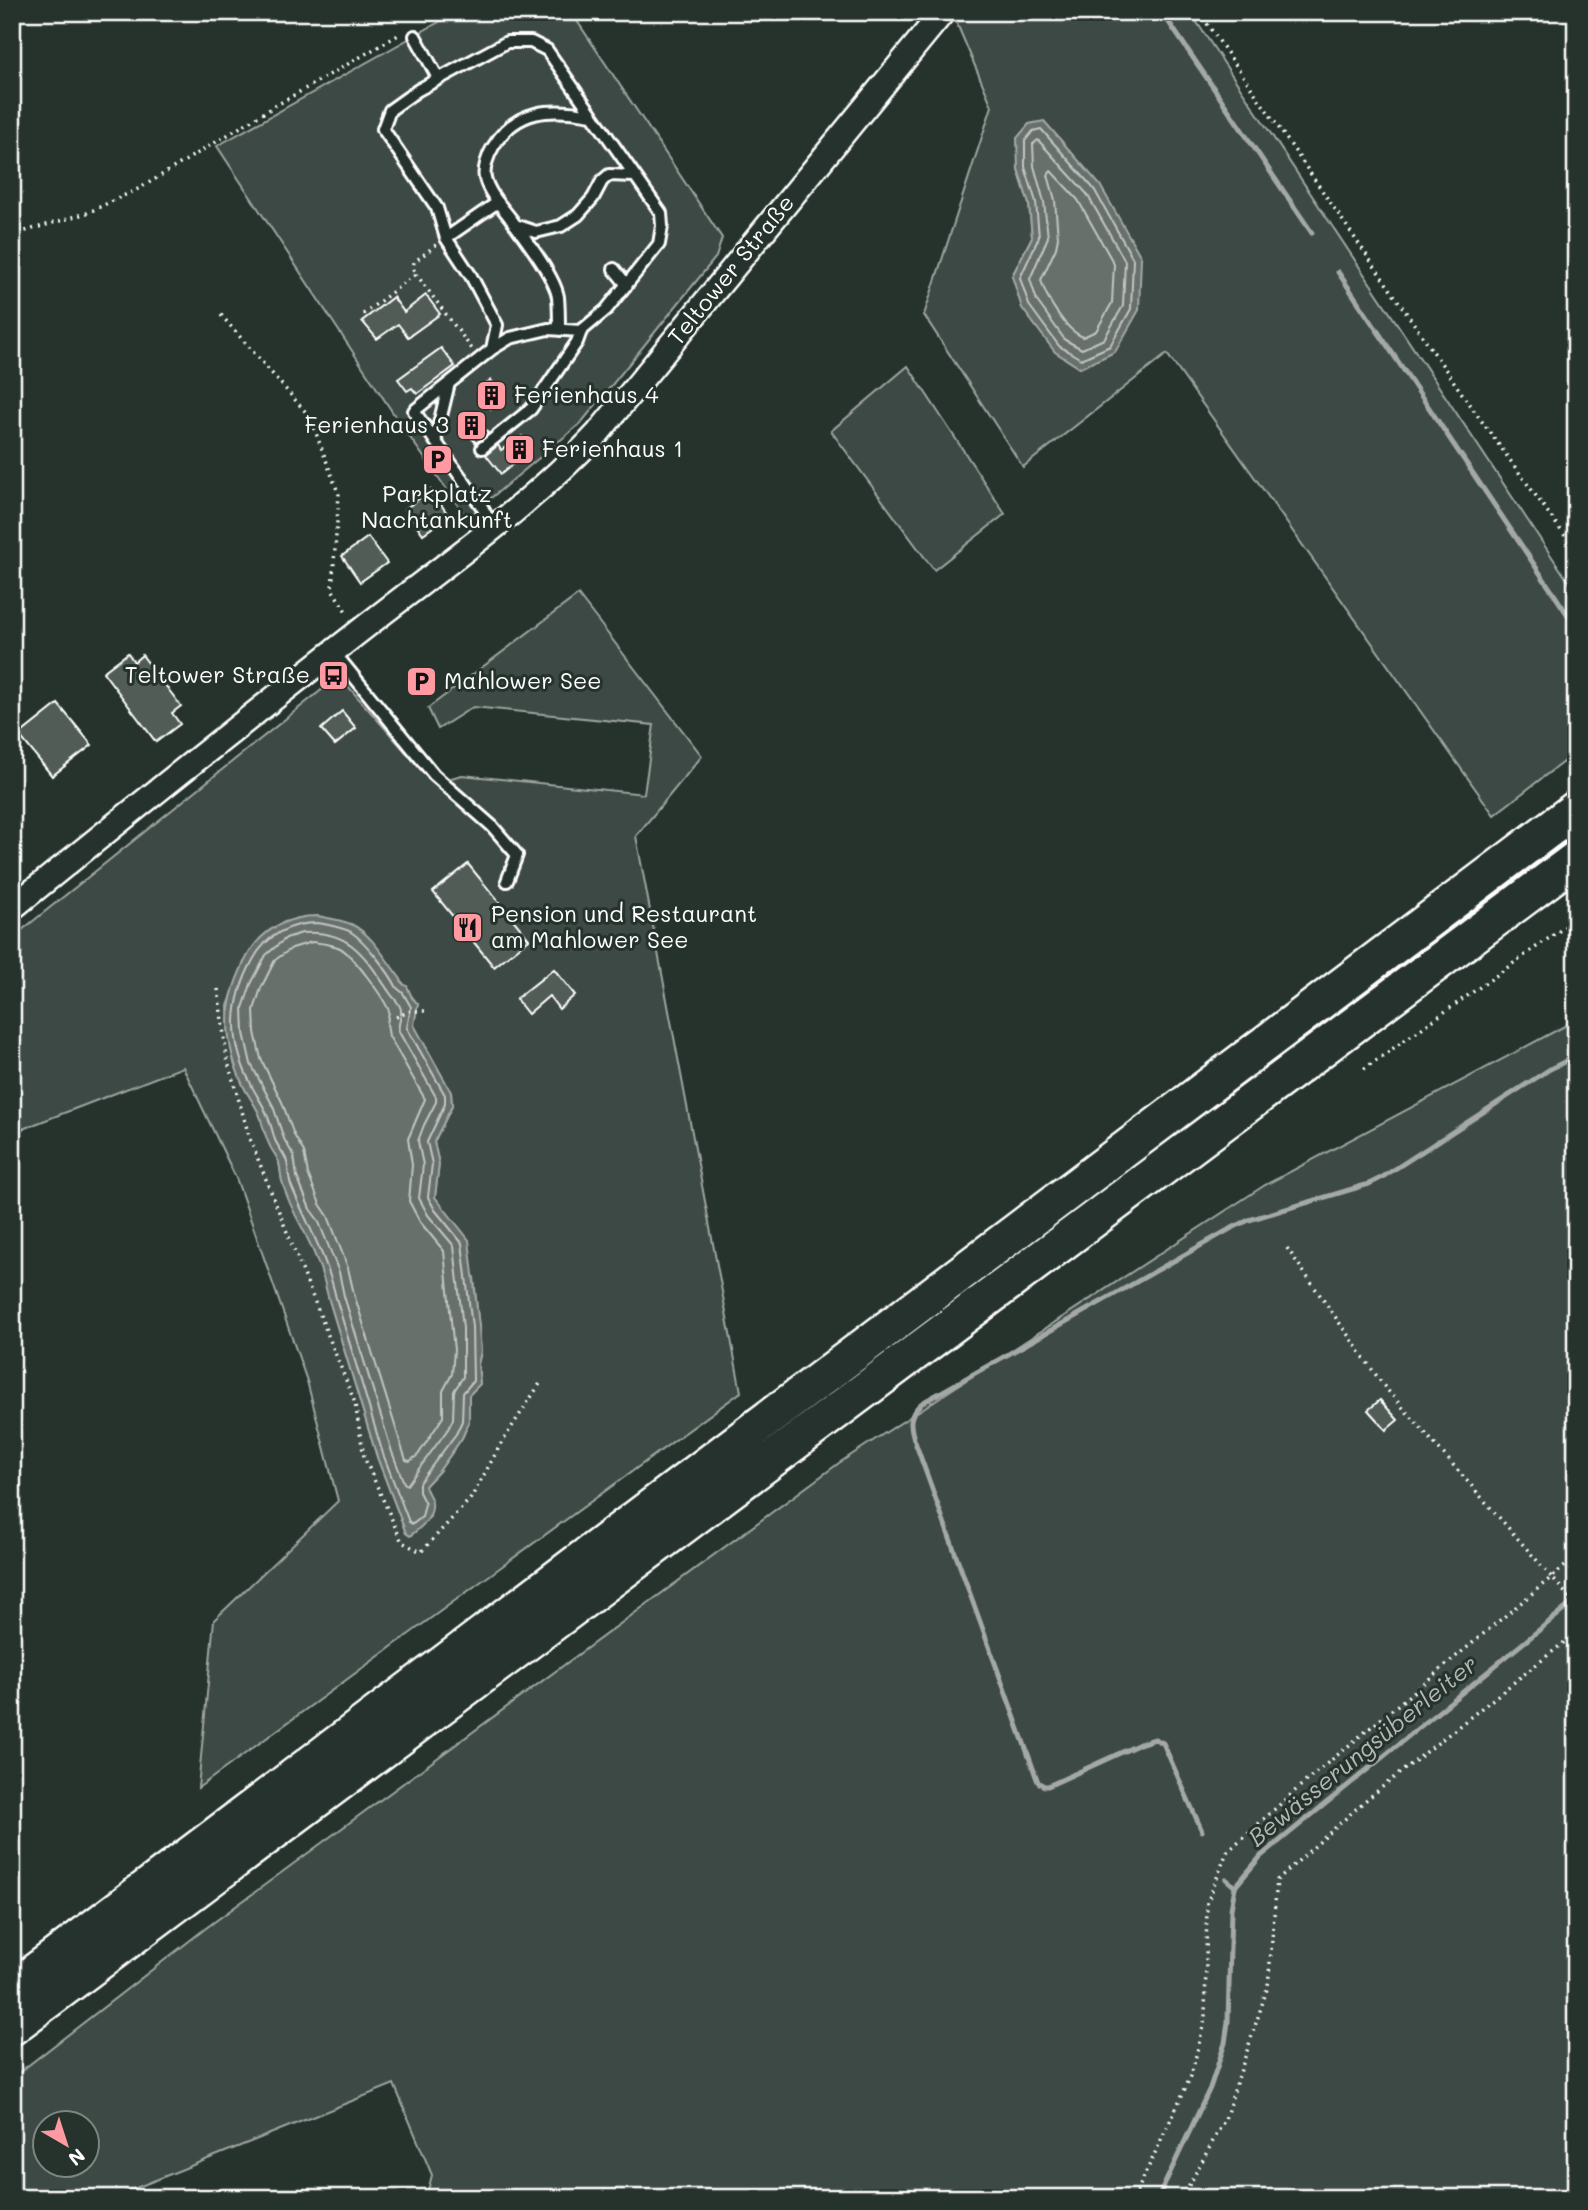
<svg xmlns="http://www.w3.org/2000/svg" width="1588" height="2210" font-family="Mali,sans-serif">
<style>
.green{fill:#3e4944;stroke:#9ea4a2;stroke-width:2;fill-rule:evenodd}
.water{fill:#67706c;stroke:#a4a9a7;stroke-width:2}
.lines{fill:none;stroke-linecap:round;stroke-linejoin:round}
.shore{stroke:#c2c6c4;stroke-width:2}
.stream{stroke:#a4a9a7;stroke-width:5}
.building{fill:#515c57;stroke:#fff;stroke-width:2}
.lane-casing{stroke:#fff;stroke-width:16}
.street-casing{stroke:#fff;stroke-width:28}
.primary-casing{stroke:#fff;stroke-width:40}
.path{stroke:#fff;stroke-width:3.5;stroke-dasharray:2 5;stroke-linecap:butt}
.lane{stroke:#26332d;stroke-width:10}
.street{stroke:#26332d;stroke-width:23}
.primary{stroke:#26332d;stroke-width:35}
.labels{text-anchor:middle;stroke-width:6;stroke-linejoin:round;paint-order:stroke}
.street-label{font-size:23px;fill:#fff;stroke:#26332d}
.poi-label{font-size:23px;fill:#fff;stroke:#26332d;text-anchor:start}
.water-label{font-size:24px;font-style:italic;fill:#b3b8b6;stroke:#26332d}
</style>
<rect width="100%" height="100%" fill="#26332d"/>
<filter id="ink" filterUnits="userSpaceOnUse"><feTurbulence type="fractalNoise" baseFrequency=".0143" numOctaves="2"/><feDisplacementMap in="SourceGraphic" scale="14" xChannelSelector="R" yChannelSelector="G"/><feConvolveMatrix kernelMatrix="1 2 1 2 8 2 1 2 1" color-interpolation-filters="sRGB"/></filter>
<g filter="url(#ink)">
<path class="green" d="M457,12h114l151,226 -6,19 -135,166 -114,95 -68,-96 -182,-276z
M950,12h240l386,581v159l-82,63 -327,-461 -144,113 -99,-152 68,-209 -34,-80zM1018,169l62,199 -68,-92 20,-39 -3,-33z
M908,366l97,148 -71,56 -103,-139z
M578,595l124,161 -66,80 105,556 -543,396 16,-168 124,-119 -31,-120 -71,-203 -53,-111 -171,66v-195l327,-262 94,107 29,-8 182,19 10,-69 -181,-18 -35,22 -10,-21zM365,934l35,44c3,6 14,22 18,26l-5,21 38,67 1,14 -18,36 5,22 -4,33 39,80 7,75 -3,12 2,20 -11,11v27l-7,16 -23,33 -14,15 7,18 -2,13 -24,16 -29,-76 -48,-157 -5,-22 -20,-51 -7,-10 -15,-36 -3,-20 -9,-15 -11,-33 -16,-29 -9,-21 -5,-27 -1,-30 16,-44z
M1576,1020v1178h-1150l6,-23 -38,-91 -283,114h-99v-120l194,-150 633,-465 426,-278zM46,2122h42v42h-42z"/>
<path class="water" d="M1044,121l56,64 41,72 -2,53 -24,42 -35,16 -25,-16 -33,-44 -10,-32 20,-39 -3,-33 -11,-35 -1,-31 12,-14z
M318,916c11,2 23,4 33,8 21,10 35,36 49,54l3,6 4,2 5,12 6,6 -4,21 37,67 1,14 -18,36 5,22 -4,33 34,43 10,86 2,26 -3,12 2,20 -11,11v27l-7,16 -23,33 -14,15c1,6 6,10 7,16 2,16 -11,25 -22,34l-4,-3 -29,-76 -48,-157c-7,-32 -18,-56 -33,-84 -5,-10 -11,-24 -14,-35 -2,-7 -1,-14 -4,-21 -2,-5 -6,-9 -8,-14 -5,-9 -7,-20 -10,-30 -4,-11 -13,-21 -18,-33 -20,-47 -19,-82 6,-128 14,-26 40,-39 70,-39z"/>
<g class="lines">
<path class="shore" d="M1041,129l53,60 39,70 -2,50 -21,37 -29,13 -22,-13 -30,-41 -9,-27 19,-41 -3,-35 -11,-35v-26l8,-10z
M1038,140l49,54 38,67 -2,45 -19,33 -22,10 -17,-9 -28,-39 -7,-22 18,-42 -4,-35 -10,-36 -1,-22z
M1051,171l27,29 36,64 -2,39 -16,28 -13,6c-18,-7 -37,-39 -42,-57l15,-32 2,-10 -3,-38 -7,-25z
M318,923c11,2 23,4 33,9 15,10 38,40 46,56l6,5 8,14 -4,21 38,67v9l-18,38 5,22 -4,33 7,13 27,33 10,84 1,54 -10,12 -1,28 -6,13 -37,49v9l6,12 -3,13 -9,7 -4,-2 -26,-68 -47,-156c-9,-41 -29,-74 -45,-113 -3,-8 -2,-18 -5,-26 -3,-7 -8,-12 -11,-19 -3,-10 -5,-20 -10,-30 -4,-9 -11,-18 -15,-28 -21,-42 -20,-80 3,-122 13,-25 37,-37 65,-37z
M302,933c49,-4 63,24 88,60 3,5 10,10 11,17 1,8 -4,14 -2,22l37,65v5l-12,23 -6,16 5,24 -4,33 9,17 26,31 9,82v49l-9,14 -1,28 -5,10 -41,56 -3,-2 -12,-31 -48,-156 -5,-24 -21,-52 -8,-11 -13,-32 -3,-21 -10,-17 -11,-33 -22,-42 -7,-31 -1,-25 8,-24 15,-29 20,-17z
M312,942c9,1 20,2 28,6 13,7 44,50 49,63l-2,13 2,12 36,63 -17,40 4,26 -3,36 11,21 24,29 10,99 -2,24 -9,17v26l-25,38 -8,6 -4,-1 -4,-12 -48,-154 -6,-26 -20,-52 -8,-12 -12,-30 -4,-22 -10,-17 -12,-33 -21,-43 -6,-27 -1,-22 7,-22 14,-28 17,-12z"/>
<path class="stream" d="M1162,12l150,221
M1338,272l238,355
M1202,1831l-39,-88 -8,-4 -13,4 -94,43h-4l-6,-4 -124,-343c-5,-16 -5,-25 8,-36l308,-174 19,-9 120,-36 12,-6 169,-109 26,-13
M1226,1879l9,8
M1158,2198l52,-110 15,-45 3,-21 3,-113 4,-22 26,-31 315,-256"/>
</g>
<path class="building" d="M426,295l14,19 -32,23 -10,-13 -21,15 -15,-18 31,-24 11,15z
M441,348l14,18 -38,28 -5,-6 -5,3 -9,-12z
M491,380l14,18 -14,11 -14,-18z
M471,412l17,21 -12,10 -18,-21z
M522,436l10,13 -31,25 -15,-19 12,-10 3,5z
M431,490l18,26 -26,18 -18,-25z
M368,537l19,26 -27,19 -18,-26z
M128,653l6,9 8,-7 39,51 -9,7 8,11 -24,18 -53,-70z
M58,704l34,41 -40,31 -33,-41z
M342,711l14,17 -21,17 -14,-16z
M468,864l61,75 -35,28 -61,-75z
M554,969l21,26 -16,14 -10,-13 -21,18 -12,-15z
M1380,1400l18,20 -12,10 -18,-20z"/>
<g class="lines">
<defs>
<path id="lane" d="M415,36l23,42
M515,225l21,7 25,-6 17,-11 15,-17 9,-17 7,-6 25,1
M446,238l52,-36
M614,269l13,16
M559,330c0,-11 0,-22 -1,-33 -3,-20 -34,-60 -47,-78 -9,-12 -22,-25 -26,-41 -2,-9 3,-23 8,-31 23,-39 58,-39 99,-32
M492,349l18,-11 38,-9 33,2 25,-21 53,-66 3,-18 -1,-13 -114,-163 -16,-8h-24l-89,48 -28,20 -7,19 54,79 9,30 25,38 26,49 -5,24 -78,62 68,96 11,21
M435,441l14,-58
M482,448l49,-39 46,-67 4,-11
M333,651l101,124 58,51 25,29 -10,26"/>
<path id="street" d="M12,908c116,-94 232,-187 349,-278 80,-63 167,-122 237,-197l345,-421"/>
<path id="primary" d="M12,1989l1564,-1180
M12,2027l1564,-1168"/>
</defs>
<use href="#lane" class="lane-casing"/>
<use href="#street" class="street-casing"/>
<use href="#primary" class="primary-casing"/>
<path class="path" d="M1199,12l271,393 106,146
M12,235l75,-22 55,-26 133,-81 125,-72
M416,274l56,75
M363,314l53,-40 -3,-6 1,-6 22,-17
M221,315l89,102 29,78 -7,94 15,24
M218,989l9,70 23,80 105,264 9,54 38,85 19,10 50,-54 31,-56 39,-60
M396,1017l15,-6h14
M1364,1069l212,-150
M1287,1248l96,137 193,220
M1134,2198l57,-122 14,-57 2,-116 20,-51 79,-71 270,-224
M1182,2198l43,-79 43,-133 9,-106 89,-80 210,-167"/>
<use href="#lane" class="lane"/>
<use href="#street" class="street"/>
<use href="#primary" class="primary"/>
</g>
</g>
<defs>
<symbol id="building-square" viewBox="-11 -11 22 22"><rect x="-9" y="-9" width="18" height="18" rx="4" fill="#ff9aa2" stroke="#26332d"/><path d="M-4-6H4V6H1V3H-1V6H-4ZM-2.5-4.3h1.7v1.8h-1.7ZM.8-4.3h1.7v1.8H.8ZM-2.5-1h1.7V.8h-1.7ZM.8-1h1.7V.8H.8Z" fill="#111"/></symbol>
<symbol id="parking-square" viewBox="-11 -11 22 22"><rect x="-9" y="-9" width="18" height="18" rx="4" fill="#ff9aa2" stroke="#26332d"/><path d="M-3.5-5.5H1a3.5 3.5 0 0 1 0 7H-1V5.5H-3.5ZM-1-3.4V-.6H.8a1.4 1.4 0 0 0 0-2.8Z" fill="#111"/></symbol>
<symbol id="bus-square" viewBox="-11 -11 22 22"><rect x="-9" y="-9" width="18" height="18" rx="4" fill="#ff9aa2" stroke="#26332d"/><path d="M-5-6H5V4H4V6H2V4H-2V6H-4V4H-5ZM-3.5-4V0h7V-4ZM-3.5 1.2v1.5H-2V1.2ZM2 1.2v1.5H3.5V1.2Z" fill="#111"/></symbol>
<symbol id="restaurant-square" viewBox="-11 -11 22 22"><rect x="-9" y="-9" width="18" height="18" rx="4" fill="#ff9aa2" stroke="#26332d"/><path d="M-5-6h1v4h1v-4h1v4h1v-4h1v5L-1.5 .5V6h-2V.5L-5-1ZM5-6V6H3V1.5H1.5Q1.5-4 5-6Z" fill="#111"/></symbol>
</defs>
<g fill-rule="evenodd">
<use href="#building-square" x="474" y="378" width="35" height="35"/>
<use href="#building-square" x="454" y="408" width="35" height="35"/>
<use href="#building-square" x="502" y="432" width="35" height="35"/>
<use href="#parking-square" x="420" y="442" width="35" height="35"/>
<use href="#bus-square" x="316" y="658" width="35" height="35"/>
<use href="#parking-square" x="404" y="664" width="35" height="35"/>
<use href="#restaurant-square" x="450" y="910" width="35" height="35"/>
</g>
<g class="labels">
<g class="street-label">
<text transform="translate(731 270) rotate(-51)" y="8">Teltower Straße</text>
</g>
<g class="poi-label">
<text x="514" y="403">Ferienhaus 4</text>
<text x="449" y="433" text-anchor="end">Ferienhaus 3</text>
<text x="542" y="457">Ferienhaus 1</text>
<text x="437" y="502" text-anchor="middle">Parkplatz<tspan x="437" dy="26">Nachtankunft</tspan></text>
<text x="310" y="683" text-anchor="end">Teltower Straße</text>
<text x="444" y="689">Mahlower See</text>
<text x="491" y="922">Pension und Restaurant<tspan x="491" dy="26">am Mahlower See</tspan></text>
</g>
<g class="water-label">
<text transform="translate(1363 1751) rotate(-39)" y="8">Bewässerungsüberleiter</text>
</g>
</g>
<rect width="1588" height="2210" fill="none" stroke="#26332d" stroke-width="42"/>
<rect x="21" y="21" width="1546" height="2168" fill="none" stroke="#fff" stroke-width="2.5" filter="url(#ink)"/>
<g transform="translate(66 2144) rotate(141)"><circle r="33" fill="#26332d" stroke="#7d8581" stroke-width="2"/>
<path d="M0-5L12 26L0 18L-12 26Z" fill="#ff9aa2"/>
<text y="-10" font-size="19" font-weight="bold" text-anchor="middle" fill="#ffffff">N</text>
</g>
</svg>
